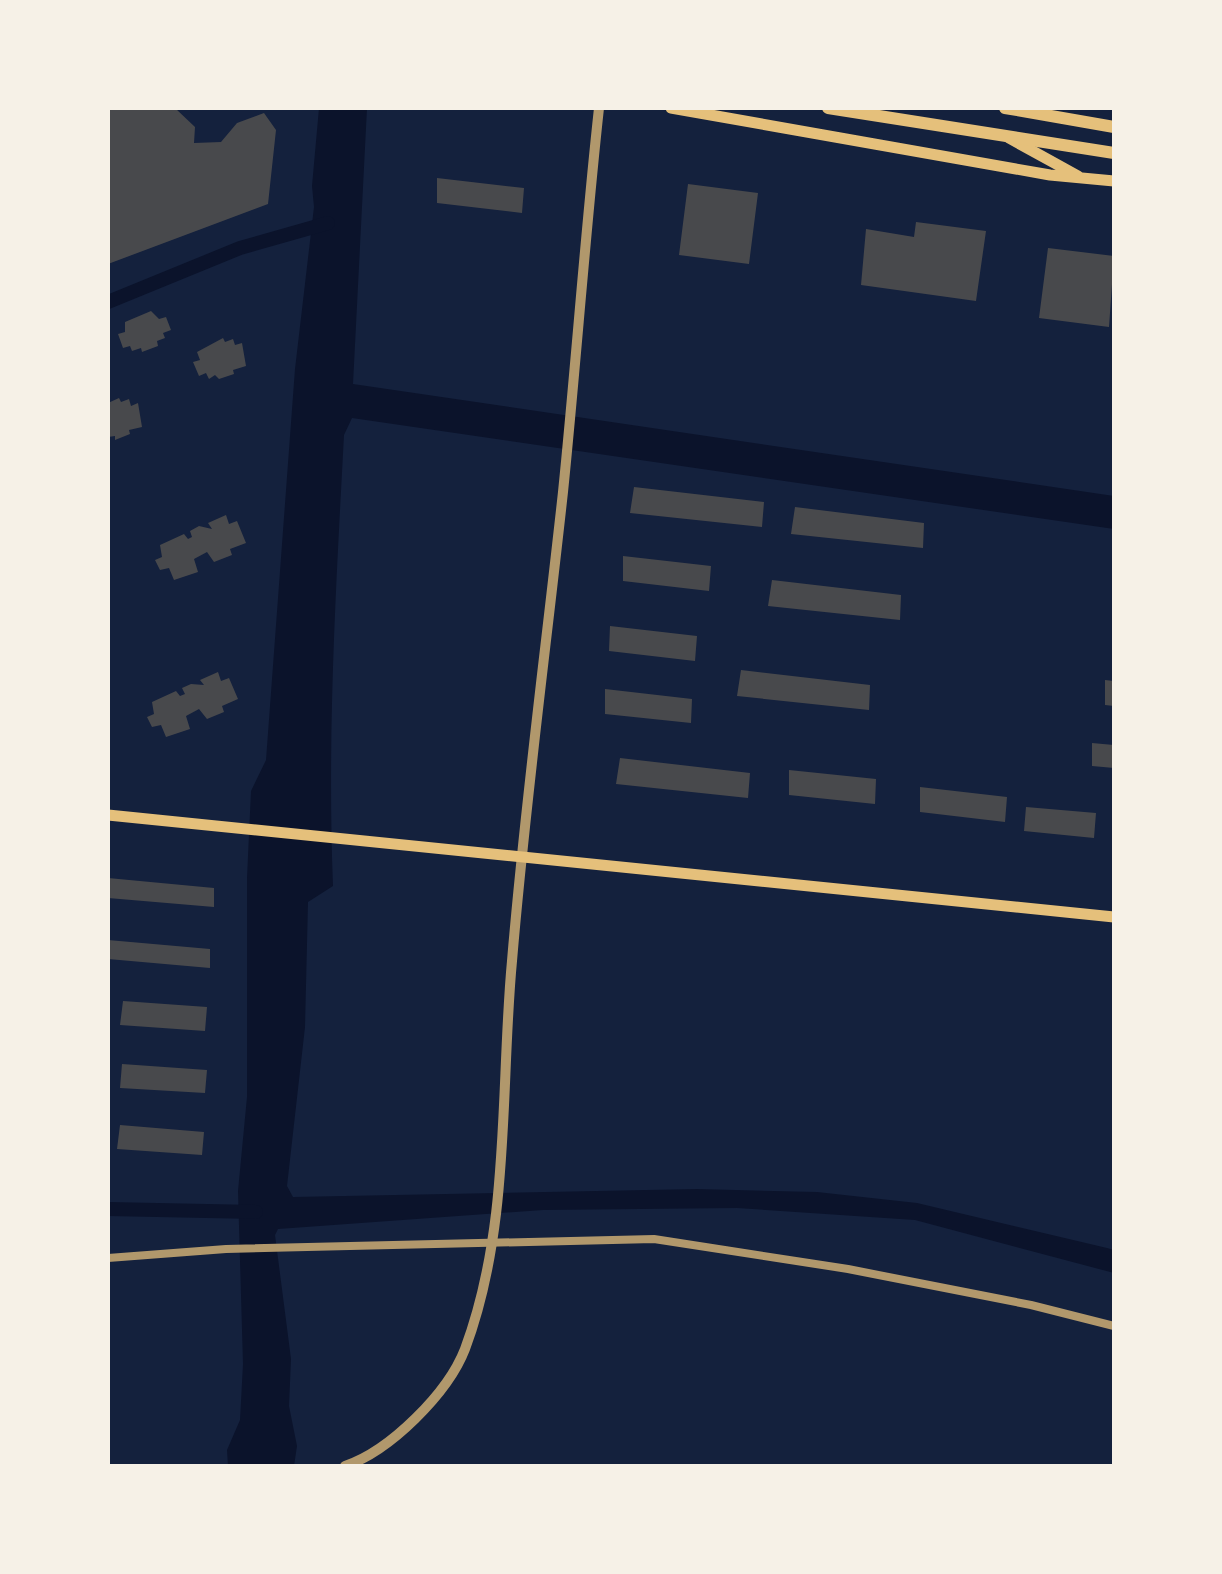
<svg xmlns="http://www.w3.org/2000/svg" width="1222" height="1574" font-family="Quicksand,sans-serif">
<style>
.water{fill:#0b132b}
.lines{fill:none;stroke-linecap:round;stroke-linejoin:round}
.canal{stroke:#0b132b;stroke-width:14}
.building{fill:#48494c}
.minor{stroke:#b1986c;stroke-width:8}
.tertiary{stroke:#b1986c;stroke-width:10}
.secondary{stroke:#e5c07b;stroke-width:11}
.primary{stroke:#e5c07b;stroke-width:12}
</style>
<rect width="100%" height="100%" fill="#14213d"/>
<path class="water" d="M319,108h48l-14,276 761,112v33l-762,-111 -8,17c-8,150 -17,300 -11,451l-25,16 -3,125 -18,159 6,11 404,-8 120,3 100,11 190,45 7,2v23l-199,-53 -178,-12 -194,2 -265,19 -3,6 16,124 -2,47 8,40 -3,20h-66l-1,-16 13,-30 3,-56 -5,-173 9,-94v-219l4,-87 15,-31 29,-391 19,-162 -2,-21z"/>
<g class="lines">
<path class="canal" d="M108,302l132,-54 88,-25
M108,1209l148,3"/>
</g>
<path class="building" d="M108,108l68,1 19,18 -1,16 27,-1 16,-19 27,-10 12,17 -8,74 -160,60z
M437,178l87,10 -2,25 -85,-10z
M688,184l70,9 -9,71 -70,-9z
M916,222l70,9 -10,70 -115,-16 5,-56 48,8z
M1048,248l66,8 -5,71 -70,-9z
M151,311l8,8 7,-2 5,13 -8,3 2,5 -8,3 1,5 -16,6 -1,-4 -9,3 -2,-5 -7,2 -5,-14 7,-2v-10z
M223,338l2,4 8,-3 2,6 7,-2 4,23 -13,4 1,4 -15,5 -4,-4 -6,4 -3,-6 -7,3 -6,-14 7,-2 -3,-8z
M119,398l2,4 8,-3 2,7 7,-3 4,24 -13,3 1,4 -15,6v-4l-7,1v-34z
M634,487l130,15 -2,25 -132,-14z
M795,507l129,16 -1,25 -132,-14z
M226,515l3,9 8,-3 9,22 -16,6 2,6 -18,7 -7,-10 -13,7 4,13 -24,8 -5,-12 -9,2 -5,-10 7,-3 -2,-12 24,-11 4,5 4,-2 -2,-6 9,-5 13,3 -4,-6z
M623,556l88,10 -2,25 -86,-10z
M772,580l129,15 -1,25 -132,-14z
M610,626l87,10 -2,25 -86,-10z
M741,670l129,15 -1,25 -132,-14z
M218,672l3,9 8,-3 9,21 -16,7 2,6 -17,7 -8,-10 -13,7 4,13 -24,8 -5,-12 -9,2 -5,-10 7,-3 -2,-12 24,-11 4,5 5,-2 -3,-6 9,-4 13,1 -4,-5z
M1105,680l9,1v25l-9,-1z
M605,689l87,10 -1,24 -86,-9z
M1092,743l22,2v23l-22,-2z
M620,758l130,15 -2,25 -132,-14z
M789,770l87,9 -1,25 -86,-9z
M920,787l87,10 -2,25 -85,-10z
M1026,807l70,6 -2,25 -70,-7z
M108,878l106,10v19l-106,-9z
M108,940l102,9v19l-102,-9z
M123,1001l84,6 -2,24 -85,-6z
M122,1064l85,6 -2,23 -85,-5z
M120,1125l84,7 -2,23 -85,-6z"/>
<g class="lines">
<path class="minor" d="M108,1258l118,-9 428,-10 194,30 183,36 83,21"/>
<path class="tertiary" d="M345,1466c45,-15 103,-73 120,-117 46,-123 35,-260 47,-388 13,-157 34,-313 51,-469 13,-128 22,-256 36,-384"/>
<path class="secondary" d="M671,108l379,67 64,6
M1009,138l69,38
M108,815l1006,102"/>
<path class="primary" d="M828,108l286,45
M1005,108l109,19"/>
</g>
<rect width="1222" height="1574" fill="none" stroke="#f6f1e7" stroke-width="220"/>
</svg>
